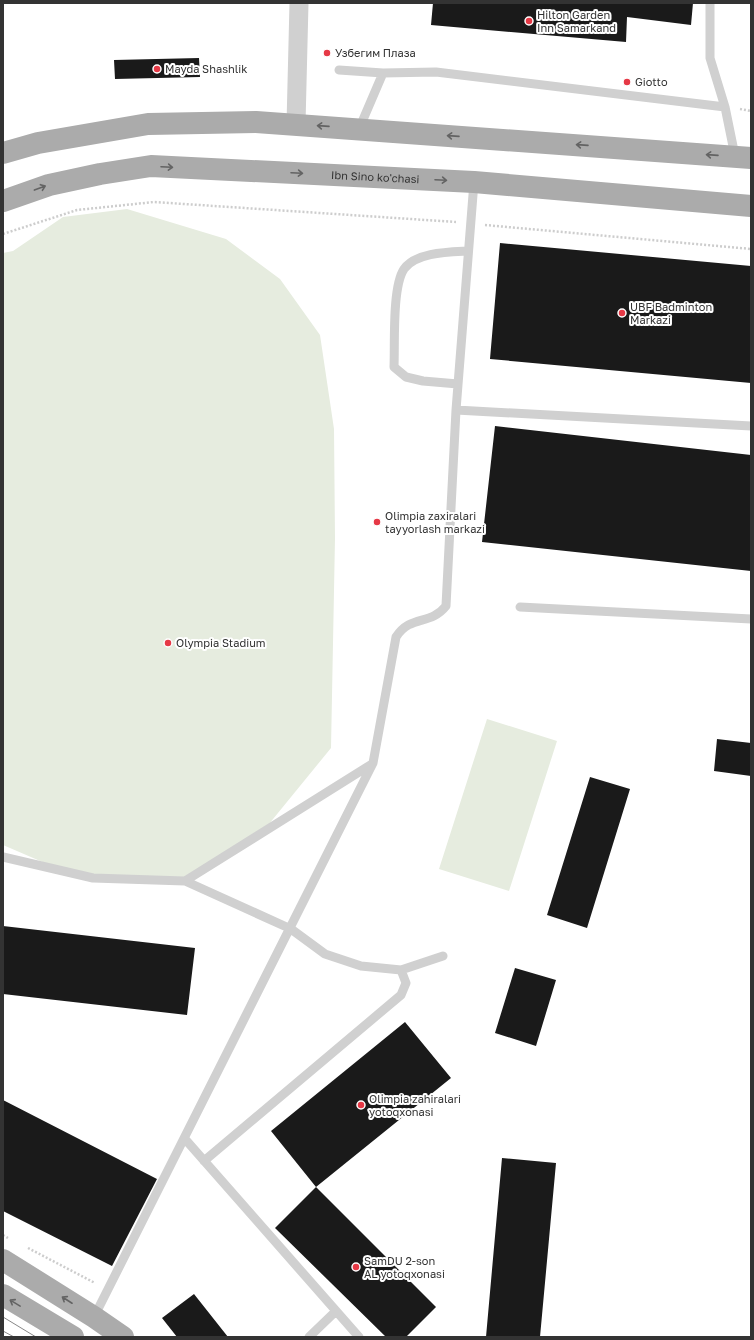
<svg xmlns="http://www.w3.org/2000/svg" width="754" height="1340" font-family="'Golos Text',sans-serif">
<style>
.green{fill:#e6ecdf}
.building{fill:#1a1a1a}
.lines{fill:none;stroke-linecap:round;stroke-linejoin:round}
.path{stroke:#cdcdcd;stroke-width:2.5;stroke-dasharray:2 2;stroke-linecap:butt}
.lane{stroke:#d0d0d0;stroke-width:9}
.street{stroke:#d0d0d0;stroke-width:19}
.primary{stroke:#ababab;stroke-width:22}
.tram{stroke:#888;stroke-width:1}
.oneway{stroke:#636363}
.poi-dot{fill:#e63946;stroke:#fff;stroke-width:1.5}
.labels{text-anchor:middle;stroke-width:4;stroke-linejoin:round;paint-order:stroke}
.poi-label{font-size:11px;fill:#333;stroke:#fff;text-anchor:start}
.street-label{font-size:11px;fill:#333;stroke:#fff}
</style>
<rect width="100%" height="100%" fill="#fff"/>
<path class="green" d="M127,209l99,30 54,40 40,56 14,94 1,109 -4,210 -71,87 -74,42 -111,-1 -72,-31v-592l10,-2 50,-34z
M487,719l70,22 -48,150 -70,-22z"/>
<path class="building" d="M433,3h260l-2,22 -64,-8 -1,25 -195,-17z
M199,58l1,19 -85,2 -1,-19z
M500,243l251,23v117l-261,-24z
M495,426l256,29v116l-269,-29z
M717,739l34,4v33l-37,-5z
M590,777l40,12 -43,139 -40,-13z
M3,926l192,22 -8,67 -184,-21z
M515,968l41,12 -20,66 -41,-13z
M405,1022l46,56 -135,109 -45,-56z
M3,1100l154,79 -45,87 -109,-55z
M502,1158l54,5 -16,174h-54z
M316,1187l120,120 -30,30h-20l-111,-109z
M194,1294l34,43h-51l-15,-19z"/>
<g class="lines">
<path class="path" d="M740,109l11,2
M485,225l266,24
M3,234l74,-24 77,-8 302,20
M3,1235l5,3
M28,1248l67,35"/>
<path class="lane" d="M710,3v55l15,49 10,49
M339,70l44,3
M359,129l24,-56 53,-1 289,35
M458,384l-35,-3 -17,-4 -12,-10c1,-24 -2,-80 10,-98 12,-17 46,-17 64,-18
M456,410l295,16
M520,607l231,12
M3,857l90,21 92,3 106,48 34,25 36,12 40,4 42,-14
M185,881l187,-117
M185,1139l174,198
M204,1161l197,-166 5,-12 -5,-13
M94,1317l279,-554 23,-126c15,-23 34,-11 50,-31l10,-196 18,-228
M309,1337l27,-26"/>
<path class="street" d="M296,124l3,-121"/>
<g class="primary">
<path d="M3,153l35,-10 110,-19 108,-2 495,36"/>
<path id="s1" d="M3,201l46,-16 51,-11 51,-8 323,16 277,24"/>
<path d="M3,1260l91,57 29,20"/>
<path d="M3,1295l70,42"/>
</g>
<path class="tram" d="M3,1317l33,20
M3,1331l11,6"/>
</g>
<defs><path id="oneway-shaft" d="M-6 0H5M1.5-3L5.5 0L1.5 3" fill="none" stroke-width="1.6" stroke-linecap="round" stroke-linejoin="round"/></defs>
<g class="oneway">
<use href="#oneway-shaft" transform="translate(323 126) rotate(-176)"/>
<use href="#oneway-shaft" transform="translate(453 136) rotate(-176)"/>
<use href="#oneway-shaft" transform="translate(582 145) rotate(-176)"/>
<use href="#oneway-shaft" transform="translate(712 155) rotate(-176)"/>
<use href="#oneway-shaft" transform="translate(167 167) rotate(3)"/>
<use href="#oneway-shaft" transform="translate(297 173) rotate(3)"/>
<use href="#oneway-shaft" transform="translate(441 180) rotate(3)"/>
<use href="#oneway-shaft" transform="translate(40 188) rotate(-20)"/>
<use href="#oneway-shaft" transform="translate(67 1300) rotate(-147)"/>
<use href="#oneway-shaft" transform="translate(15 1303) rotate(-149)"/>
</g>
<g class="poi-dot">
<circle cx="529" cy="21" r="4"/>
<circle cx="327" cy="53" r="4"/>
<circle cx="157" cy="69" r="4"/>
<circle cx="627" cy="82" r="4"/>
<circle cx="622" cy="313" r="4"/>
<circle cx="377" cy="522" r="4"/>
<circle cx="168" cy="643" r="4"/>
<circle cx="361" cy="1105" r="4"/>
<circle cx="356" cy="1267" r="4"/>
</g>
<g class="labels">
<g class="poi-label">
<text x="537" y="19">Hilton Garden<tspan x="537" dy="13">Inn Samarkand</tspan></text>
<text x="335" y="57">Узбегим Плаза</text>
<text x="165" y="73">Mayda Shashlik</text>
<text x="635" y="86">Giotto</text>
<text x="630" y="311">UBF Badminton<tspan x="630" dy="13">Markazi</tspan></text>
<text x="385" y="520">Olimpia zaxiralari<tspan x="385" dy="13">tayyorlash markazi</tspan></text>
<text x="176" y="647">Olympia Stadium</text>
<text x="369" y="1103">Olimpia zahiralari<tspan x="369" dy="13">yotoqxonasi</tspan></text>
<text x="364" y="1265">SamDU 2-son<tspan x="364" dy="13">AL yotoqxonasi</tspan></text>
</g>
<g class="street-label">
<text dy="4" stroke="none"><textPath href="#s1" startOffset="377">Ibn Sino ko'chasi</textPath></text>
</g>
</g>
<rect width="754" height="1340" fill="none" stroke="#333333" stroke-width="8"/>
</svg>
